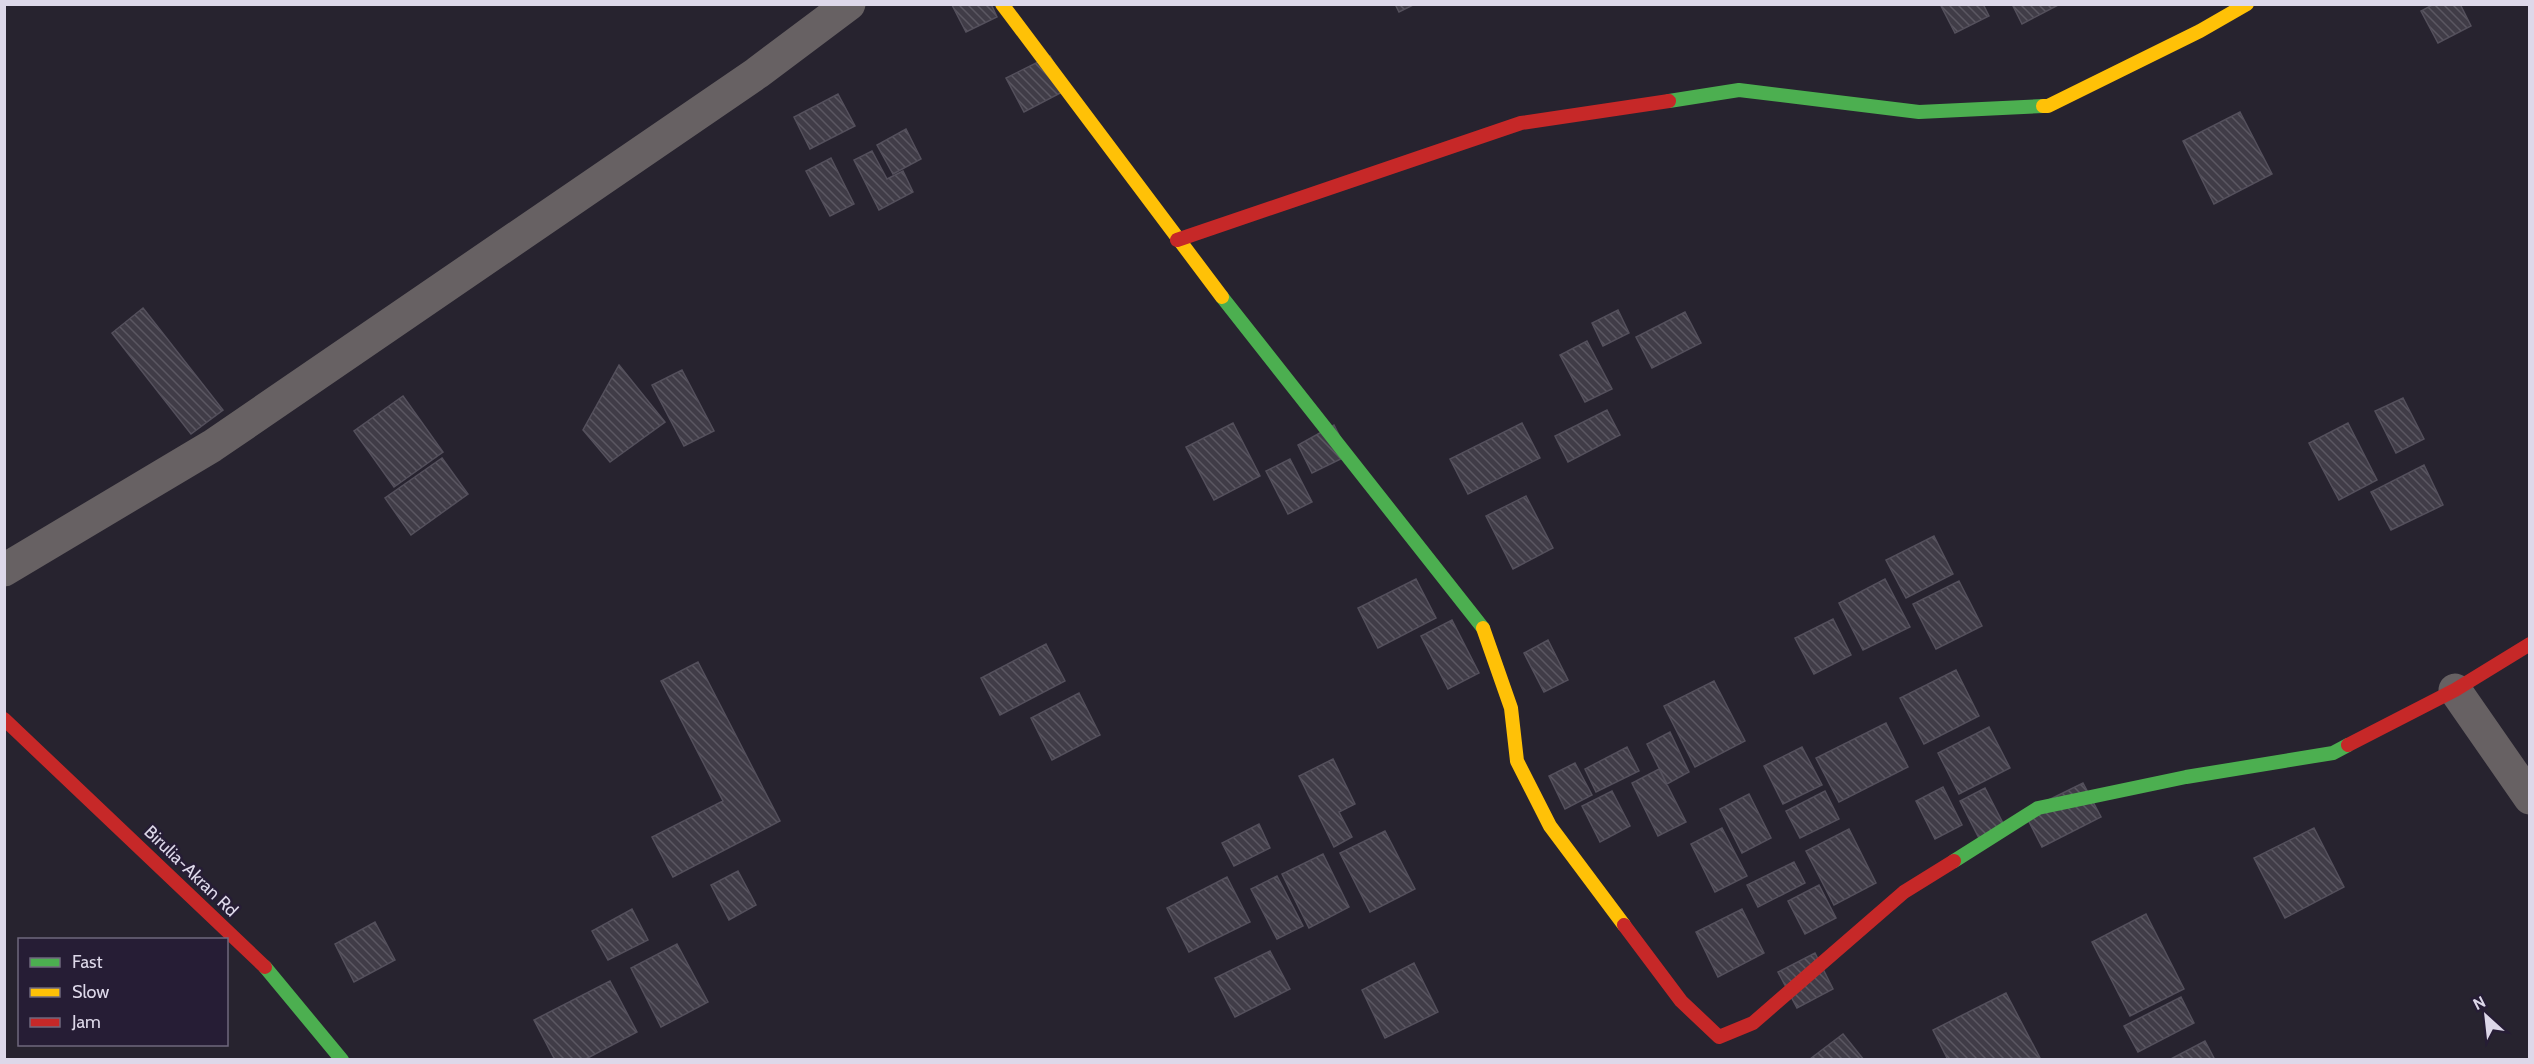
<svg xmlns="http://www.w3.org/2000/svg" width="2534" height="1064" font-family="Cabin,sans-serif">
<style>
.building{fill:url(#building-back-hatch);stroke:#54505c;stroke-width:1.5}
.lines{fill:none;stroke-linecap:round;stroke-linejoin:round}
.street{stroke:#676163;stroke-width:33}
.fast{stroke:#4caf50;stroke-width:14}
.slow{stroke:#ffc107;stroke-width:14}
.jam{stroke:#c62828;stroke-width:14}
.labels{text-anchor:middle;stroke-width:5;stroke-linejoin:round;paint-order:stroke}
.street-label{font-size:18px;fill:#ddd8e9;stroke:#261d35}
</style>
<defs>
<pattern id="building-back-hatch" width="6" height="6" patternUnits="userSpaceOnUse" patternTransform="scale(1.5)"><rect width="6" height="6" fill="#403c47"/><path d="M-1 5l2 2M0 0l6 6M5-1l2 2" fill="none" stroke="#5b5762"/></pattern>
</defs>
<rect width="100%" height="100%" fill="#27232f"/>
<path class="building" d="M991,4l6,13 -31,15 -14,-27z
M1395,4h20l-16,8z
M1940,4h43l6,12 -34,17z
M2012,4h48l-38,20z
M2434,4h26l11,22 -33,17 -17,-32z
M1050,56l18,33 -44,23 -18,-34z
M838,94l17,32 -45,23 -16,-32z
M2240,112l32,62 -58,30 -31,-63z
M906,129l15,30 -28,15 -16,-29z
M872,151l15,28 16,-8 10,21 -34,18 -25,-50z
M831,158l23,46 -24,12 -24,-45z
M143,308l80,102 -32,24 -79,-101z
M1618,310l11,23 -26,13 -11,-23z
M1685,312l16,31 -49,25 -16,-31z
M1587,341l25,48 -27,13 -25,-47z
M619,365l46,57 -55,40 -27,-32z
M682,370l32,61 -30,15 -32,-61z
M403,396l40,56 -49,35 -40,-56z
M2403,398l21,41 -28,14 -21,-42z
M1607,410l13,25 -52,27 -13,-26z
M1233,423l27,53 -46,24 -28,-53z
M1522,423l18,35 -72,36 -18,-35z
M2348,423l29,57 -38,20 -30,-57z
M1334,425l15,30 -37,18 -14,-28z
M442,458l26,36 -57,41 -26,-37z
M1290,459l22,43 -24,12 -22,-43z
M2424,465l19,40 -52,25 -20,-38z
M1526,496l27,52 -40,21 -27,-53z
M1934,536l19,38 -47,24 -20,-38z
M1416,579l20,39 -58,30 -20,-40z
M1885,579l25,48 -47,23 -24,-47z
M1959,581l23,45 -46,23 -23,-45z
M1833,619l18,36 -37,19 -19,-36z
M1452,620l27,53 -31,16 -27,-53z
M1548,640l20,40 -24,12 -20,-39z
M1046,644l19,37 -65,34 -19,-37z
M698,662l82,159 -107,56 -21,-40 71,-36 -62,-120z
M1956,670l23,46 -55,28 -24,-46z
M1714,681l31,60 -50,26 -31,-61z
M1079,693l21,42 -48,25 -21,-42z
M1886,723l22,44 -69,35 -23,-44z
M1989,727l21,41 -51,26 -21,-41z
M1670,732l19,40 -22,12 -20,-40z
M1627,747l12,24 -43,21 -11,-23z
M1802,747l20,38 -39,19 -19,-38z
M1333,759l22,45 -16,8 13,25 -18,10 -35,-71z
M1575,763l17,32 -27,14 -16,-33z
M1659,769l27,53 -28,14 -26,-53z
M2083,783l18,34 -59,30 -18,-35z
M1943,787l19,38 -27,14 -19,-38z
M1985,788l22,43 -25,13 -22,-43z
M1612,791l18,35 -30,16 -18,-36z
M1825,791l14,28 -39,19 -14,-27z
M1749,794l22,44 -29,15 -22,-44z
M1259,824l11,24 -36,18 -12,-23z
M1722,828l25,48 -32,16 -24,-48z
M2314,828l30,59 -59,31 -31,-60z
M1849,829l27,54 -42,22 -28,-54z
M1385,831l30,58 -45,23 -30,-59z
M1323,854l26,53 -40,21 -27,-54z
M1794,862l11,21 -47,24 -11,-22z
M738,871l18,34 -27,15 -18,-35z
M1277,876l26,50 -26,13 -26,-50z
M1227,877l23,45 -61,30 -22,-44z
M1819,885l17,33 -31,16 -17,-33z
M632,909l16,31 -40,20 -16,-29z
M1742,909l22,44 -46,24 -22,-45z
M2146,914l38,75 -54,27 -38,-74z
M375,922l20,38 -41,22 -19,-38z
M677,944l31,58 -47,25 -30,-59z
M1270,951l20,38 -55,28 -20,-39z
M1815,953l18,36 -36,19 -19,-36z
M1414,963l24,49 -53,26 -23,-48z
M610,981l27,51 -53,28h-29l-21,-40z
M2006,993l34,65 -92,2 -15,-30z
M2181,997l13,26 -56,29 -14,-26z
M1843,1034l21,26 -54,-1z
M2205,1041l10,19h-46z"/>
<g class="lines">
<path class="street" d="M4,570l208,-124 545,-373 92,-69
M2455,690l75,108"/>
<path class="fast" d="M1669,101l70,-11 180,22 124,-6
M1222,297l261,331
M1954,861l84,-53 148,-31 147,-24 15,-8
M265,967l77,93"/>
<path class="slow" d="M1002,4l220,293
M2043,106h5l152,-75 47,-27
M1483,628l28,80 6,53 33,65 74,99"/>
<path class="jam" d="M1177,240l344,-117 148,-22
M4,719l261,248
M2348,745l107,-55 75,-46
M1624,925l57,76 38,36 34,-14 151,-131 50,-31"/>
</g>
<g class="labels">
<g class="street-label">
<text transform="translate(191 871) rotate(44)" y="6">Birulia-Akran Rd</text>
</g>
</g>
<rect width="2534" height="1064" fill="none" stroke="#ddd8e9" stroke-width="12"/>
<rect x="18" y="938" width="210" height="108" fill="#261d35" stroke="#6f687d" stroke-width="1.5"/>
<rect x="30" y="958" width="30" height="9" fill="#4caf50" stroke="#6f687d" stroke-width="1.5"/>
<text x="72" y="968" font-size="18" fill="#ddd8e9">Fast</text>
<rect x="30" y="988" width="30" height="9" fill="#ffc107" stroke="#6f687d" stroke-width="1.5"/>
<text x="72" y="998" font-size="18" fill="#ddd8e9">Slow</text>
<rect x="30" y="1018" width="30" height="9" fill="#c62828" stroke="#6f687d" stroke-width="1.5"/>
<text x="72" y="1028" font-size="18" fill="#ddd8e9">Jam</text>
<g transform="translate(2486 1016) rotate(333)" stroke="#261d35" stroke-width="4.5" paint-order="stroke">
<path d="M0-4.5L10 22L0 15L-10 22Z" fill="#ddd8e9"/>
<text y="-9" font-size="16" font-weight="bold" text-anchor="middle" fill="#ddd8e9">N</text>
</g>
</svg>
